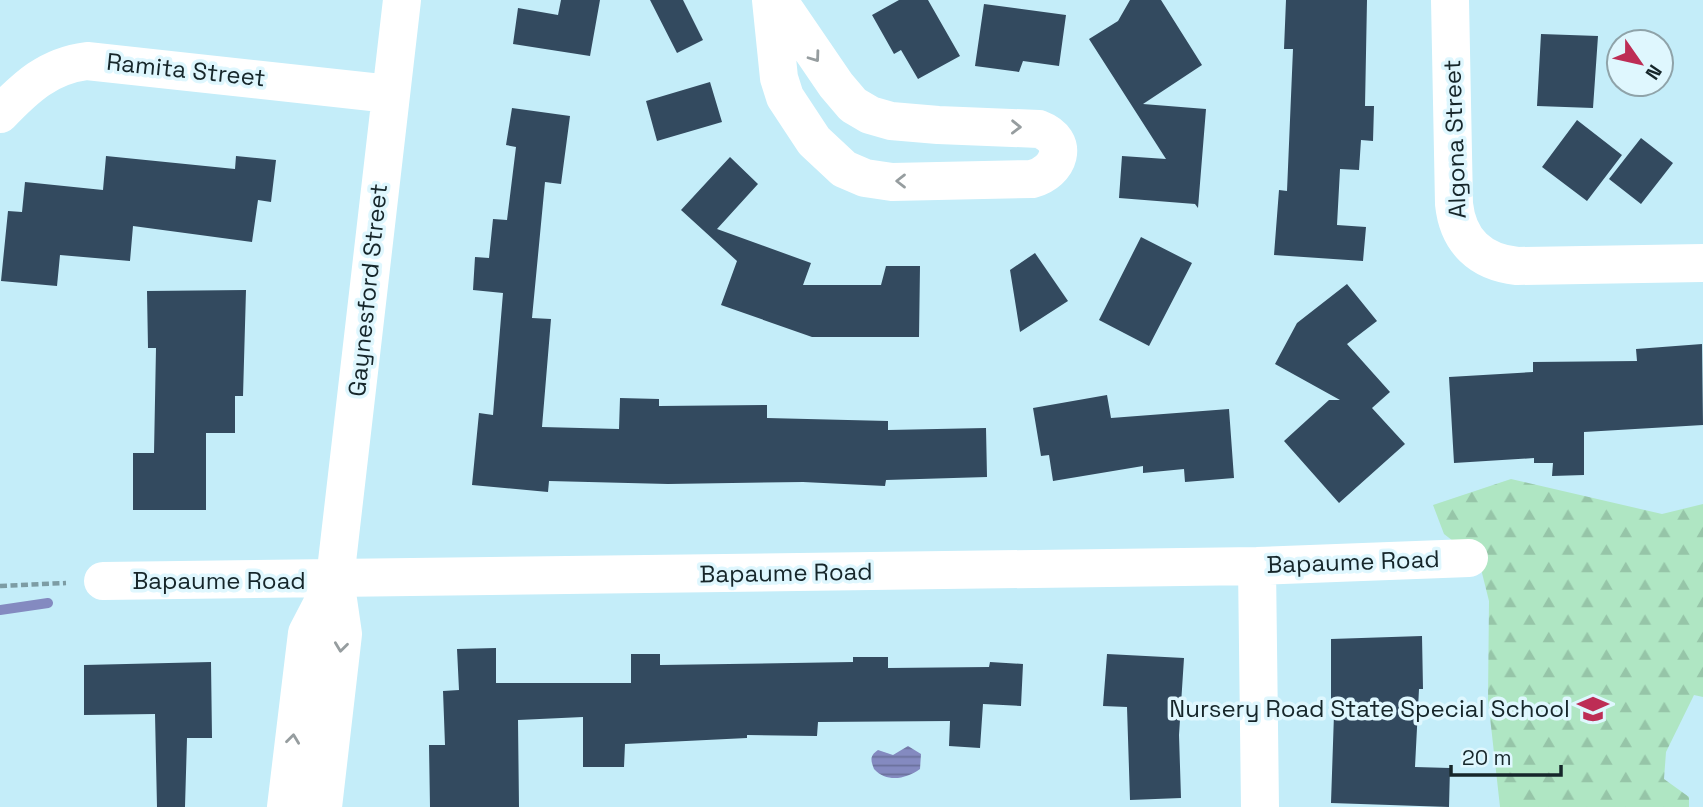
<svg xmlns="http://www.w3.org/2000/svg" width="1703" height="807" font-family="'Space Grotesk',sans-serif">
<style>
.forest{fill:url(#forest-firs)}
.water{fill:url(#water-rules)}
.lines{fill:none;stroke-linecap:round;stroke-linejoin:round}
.stream{stroke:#848ac0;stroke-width:10}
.building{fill:#334a5f}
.path{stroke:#7d9ca4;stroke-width:4.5;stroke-dasharray:7 3.5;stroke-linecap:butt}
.minor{stroke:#fff;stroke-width:38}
.oneway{stroke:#969d9f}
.labels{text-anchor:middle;stroke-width:7;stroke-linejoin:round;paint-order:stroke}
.street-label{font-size:24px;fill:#16262a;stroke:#dff7fe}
.poi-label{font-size:24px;fill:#16262a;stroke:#dff7fe;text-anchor:end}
</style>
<defs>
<pattern id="forest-firs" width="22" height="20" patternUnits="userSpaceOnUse" patternTransform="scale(1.75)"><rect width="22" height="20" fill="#afe6c3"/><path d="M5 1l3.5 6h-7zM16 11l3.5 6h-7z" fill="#96c5a8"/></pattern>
<pattern id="water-rules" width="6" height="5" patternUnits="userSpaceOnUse" patternTransform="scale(1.75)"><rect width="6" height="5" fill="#848ac0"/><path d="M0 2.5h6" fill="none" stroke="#6b719c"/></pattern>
</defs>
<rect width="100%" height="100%" fill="#c4edf9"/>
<path class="forest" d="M1511,479l151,35 41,-10v193l-9,-2 -28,57 -2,27 25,18v10h-189l-12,-108 1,-98 -10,-40 -35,-27 -11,-29z"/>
<path class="water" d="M908,746l13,8 -1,15c-14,10 -33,14 -46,0 -3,-8 -5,-13 4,-19l15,5z"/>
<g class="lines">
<path class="stream" d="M0,610l48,-7"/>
</g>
<path class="building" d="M561,0h39l-10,56 -77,-12 5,-36 40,7z
M650,0h33l20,40 -26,13z
M899,0h29l32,56 -42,23 -17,-29 -7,4 -22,-39z
M1130,0h31l41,65 -59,39 63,5 -8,99 -3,-4 -76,-6 3,-42 44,3 -77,-120 29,-18z
M1286,0h81l-2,106h9l-1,35 -12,-1 -2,30 -19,-1 -3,56 29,2 -3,34 -89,-6 5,-65 8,1 6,-142h-9z
M984,4l82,11 -7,51 -36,-5 -4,11 -44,-6z
M1541,34l57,2 -5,72 -56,-2z
M710,82l12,40 -65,19 -11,-40z
M512,108l58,8 -9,68 -16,-2 -13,136 19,1 -9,108 77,2 1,-31 39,1v7l108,-1v13l121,3v9l98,-2 1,49 -101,3 -1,6 -82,-4 -135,2 -119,-3 -1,11 -76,-7 7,-72 14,2 10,-122 -30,-3 2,-33 14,1 4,-39 14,1 9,-73 -10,-2z
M1577,120l45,35 -35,46 -45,-34z
M1641,138l32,25 -32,41 -32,-25z
M106,156l129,13 1,-13 40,4 -5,42 -13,-2 -6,42 -119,-16 -3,35 -70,-6 -3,31 -56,-5 7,-70 14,1 3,-30 78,8z
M730,157l28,27 -41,45 94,34 -8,22h78l5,-19h34l-1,71h-107l-91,-32 16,-44 -56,-51z
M1141,237l51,26 -43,83 -50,-26z
M1035,253l33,48 -48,31 -10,-62z
M1347,284l30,37 -30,23 43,48 -18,16 33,36 -66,59 -55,-62 45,-41h11l-65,-36 22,-41z
M246,290l-3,106h-8v37h-29v77h-73v-57h21l2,-105h-8l-1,-57z
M1702,344l1,81 -119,7v43l-32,1 1,-13h-19v-5l-80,5 -5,-86 84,-5v-10l104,-1 -1,-12z
M1107,395l4,23 118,-9 5,69 -49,4 -1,-13 -41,4v-7l-90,15 -4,-26 -8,1 -8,-48z
M1422,636l1,53h-4l-4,78 35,1 -1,39 -118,-4 3,-89h-3v-75z
M496,648v35h135v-29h29v11l193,-3v-5h35v11l101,-1 1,-5 33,2 -2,42 -38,-2 -3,44 -31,-2 1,-25 -132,1 -1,14 -70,-1v3l-122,6 -1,23h-41v-50l-65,3 1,87h-89l-1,-62h16l-2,-54 16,-1 -2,-41z
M1107,654l77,4 -5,77 2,63 -51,2 -3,-93 -24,-1z
M211,662l1,76h-25l-2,69h-28l-2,-93 -71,1v-50z"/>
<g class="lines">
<path class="path" d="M0,586l66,-3"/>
<path class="minor" d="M771,0l8,78 6,19 29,44 30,28 21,9 27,4 140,-3c27,-7 39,-38 7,-50l-101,-4 -47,-4 -21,-6 -17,-10 -17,-20 -58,-85
M1450,0l4,204c4,37 26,58 63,62l186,-3
M0,114c26,-27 48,-48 87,-53l303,33
M1257,566l3,241
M103,581l1154,-15 212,-8
M286,807l21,-174 28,-54
M323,807l20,-173 -8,-55 67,-579"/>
</g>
<defs><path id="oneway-chevron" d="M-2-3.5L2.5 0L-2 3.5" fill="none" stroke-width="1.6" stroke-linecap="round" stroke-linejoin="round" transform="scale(1.75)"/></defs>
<g class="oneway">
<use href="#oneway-chevron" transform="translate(815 57) rotate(54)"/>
<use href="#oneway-chevron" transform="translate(1016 127) rotate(1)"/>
<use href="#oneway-chevron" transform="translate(901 181) rotate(-180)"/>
<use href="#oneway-chevron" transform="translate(341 647) rotate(97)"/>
<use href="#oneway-chevron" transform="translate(293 739) rotate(-83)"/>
</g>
<defs>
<symbol id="school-bare" viewBox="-9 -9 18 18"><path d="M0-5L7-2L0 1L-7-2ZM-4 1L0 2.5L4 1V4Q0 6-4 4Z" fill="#bd2d55" stroke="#dff7fe" stroke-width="2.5" paint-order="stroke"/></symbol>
</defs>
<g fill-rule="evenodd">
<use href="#school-bare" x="1571" y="687" width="44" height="44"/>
</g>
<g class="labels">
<g class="street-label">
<text transform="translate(186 70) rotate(6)" y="8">Ramita Street</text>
<text transform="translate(1455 139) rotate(-92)" y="8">Algona Street</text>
<text transform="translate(368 290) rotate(-84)" y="8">Gaynesford Street</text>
<text transform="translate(1353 562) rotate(-2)" y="8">Bapaume Road</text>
<text transform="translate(786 573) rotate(-1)" y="8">Bapaume Road</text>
<text x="219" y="589">Bapaume Road</text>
</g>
<g class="poi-label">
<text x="1570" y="717">Nursery Road State Special School</text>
</g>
</g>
<g transform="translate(1640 63) rotate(124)"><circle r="33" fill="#dff7fe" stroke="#8fa3a9" stroke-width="2"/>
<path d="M0-5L12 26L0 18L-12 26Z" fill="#bd2d55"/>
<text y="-10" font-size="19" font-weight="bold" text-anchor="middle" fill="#16262a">N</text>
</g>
<path d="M1451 765v10h110v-10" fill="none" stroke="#16262a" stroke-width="3.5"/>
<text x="1462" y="765" font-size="21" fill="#16262a" stroke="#dff7fe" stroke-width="5" paint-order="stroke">20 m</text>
</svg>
